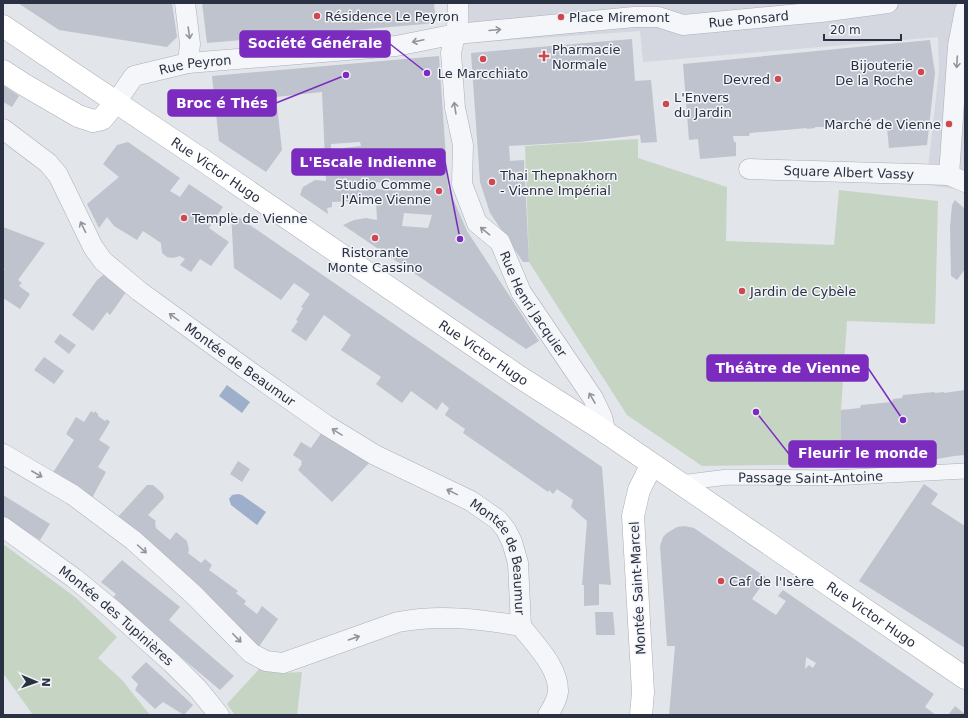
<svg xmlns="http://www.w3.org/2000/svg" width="968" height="718" font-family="'DejaVu Sans',sans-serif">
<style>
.built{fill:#d4d7df}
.green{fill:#c6d4c3}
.water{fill:#9dafcb}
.building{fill:#bfc3cd;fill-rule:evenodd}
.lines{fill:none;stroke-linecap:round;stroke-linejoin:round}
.pedestrian-casing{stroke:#abafb8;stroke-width:16}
.minor-casing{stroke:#abafb8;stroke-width:21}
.secondary-casing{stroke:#abafb8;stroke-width:23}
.pedestrian{stroke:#f5f6f9;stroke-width:15}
.minor{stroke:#f5f6f9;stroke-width:20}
.secondary{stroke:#fff;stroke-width:22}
.oneway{stroke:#90949e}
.poi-dot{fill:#cf4750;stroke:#f2f4f8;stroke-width:1.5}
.labels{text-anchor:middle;stroke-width:3;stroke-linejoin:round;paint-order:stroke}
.poi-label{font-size:13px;fill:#2a3143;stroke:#f2f4f8;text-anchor:start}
.street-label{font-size:13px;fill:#2a3143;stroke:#f2f4f8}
.leader{fill:none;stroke:#7b2cbf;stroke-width:1.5}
.callout-dot{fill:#7b2cbf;stroke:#f2f4f8;stroke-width:1.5}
.callout{fill:#7b2cbf;stroke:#7b2cbf;stroke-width:1.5}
.callout-label{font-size:14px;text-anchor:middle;font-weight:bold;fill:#fff}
</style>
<rect width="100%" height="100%" fill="#e2e5ea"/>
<path class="built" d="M468,3h497l-1,187 -38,-5 13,-114 -1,-34 -295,25 -3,-31 -169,12z"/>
<path class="green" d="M638,139v19l89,29 -1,54 108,4 5,-55 99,11 -3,123 -88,-3 -6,89 -1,54 -138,2 -75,-51 -98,-153 -4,-116z
M3,544l72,53 42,40 -19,21 24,22 28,35h-117l-30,-42z
M262,666c15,8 24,7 40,6l-5,43h-62l-8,-11z"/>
<path class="water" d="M227,385l23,17 -8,11 -23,-17z
M238,494l4,1 24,17 -9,13 -26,-20 -2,-6 3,-4z"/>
<path class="building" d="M18,3h154l5,34 -10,10 -108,-17z
M202,3h232l2,20 -229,20z
M632,39l3,42 16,-1 6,62 -16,1 -1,-8 -61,7 -70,4 1,15 14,-1 5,102h-6l-33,-49 -10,-31 -9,-129z
M930,40l5,33 -8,72 -38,3 -3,-29 -32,3v2h-4v-1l-18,1v3l-7,1 -1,-1h-9v1l-8,1v-1l-57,5 -1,3h-16l1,6h2v14l-36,3 -2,-20 -9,1 -6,-76z
M439,56l9,131 19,44 72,110 -13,8 -183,-124 11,-5 12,-2 11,2 -1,-20 -44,2v5l-5,1 1,6 -28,-19 3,-8 12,-7 11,1 -4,-89 -46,5 6,53 -16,22 -47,-31 -7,-65zM360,142l1,4 -18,2v2h-12v-6zM377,182l35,2v7l-11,-1v1l-24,-2zM404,213l28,2 -4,13 -26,-2z
M3,85l16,11 -7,11 -9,-5z
M128,142l52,36 -10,13 10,6 9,-13 34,23 -14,21 20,14 -18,24 -11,-7 -9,13 -11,-7 5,-6 -5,-3 -7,2 -6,-1 -5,-4 -1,-10 -18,-12 -6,9 -23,-14 -7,-9 -8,11 -12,-24 32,-27 -16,-13 14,-19z
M955,200l10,9v60l-8,11 -6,-4 -1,-49 2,-22z
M231,212l371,255 9,118 -12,-1v21l-15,1v-21h-2l5,-64 -16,-14 2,-7 -16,-11 -4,5 -4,-4 -1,2 -85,-59 2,-4 -20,-14 4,-7 -7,-6 -5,8 -26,-19 -9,12 -26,-19 5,-7 -40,-27 10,-15 -27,-20 -18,26 -15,-10 7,-10 -2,-1 7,-12 -2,-1 9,-13 -16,-11 -13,17 -47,-32z
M3,227l42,16 -27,37 4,3 -3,3 11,8 -10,15 -17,-11v-26l2,-3 -2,-1z
M107,272l19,20 -16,23 -3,-3 -14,19 -21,-16 25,-35z
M60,334l16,11 -7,9 -15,-12z
M44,357l20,14 -10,13 -20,-14z
M965,390v65l-11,1 -51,9 -63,-1 1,-54 19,-2 1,-3 31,-3 1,-3 9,-1 1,-3 31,-3 1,1 9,-1v1z
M91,411l3,2 1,-2 3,3v2l7,5 2,-2 3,3 -11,18 11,7 -12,20 8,5 -15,28 -39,-26 22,-34 -8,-6 10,-17 8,5z
M324,429l49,30 -41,43 -34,-32 4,-6 -1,-1 1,-2 -9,-6 8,-13 10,6z
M238,461l12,8 -8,13 -12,-8z
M924,484l14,10 -7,10 34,22v122l-106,-67z
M147,485h6l10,9 1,4 -16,17 8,6 -1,2 1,5 14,12 6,-8 11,9 2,9 -1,3 13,10 4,-4 7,6 -3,5 29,21 -2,2 10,8 -2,3 13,10 5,-8 16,13 -20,29 -141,-130z
M3,495l47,29 -10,16 -37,-23z
M684,526l10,2 76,52 -4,7 -4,-2 -10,14 24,16 10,-14 -8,-5 5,-6 151,104 -9,13 11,8h-267l6,-69h-8l-7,-100 3,-9 4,-4 10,-6zM806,657l10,6 -3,5 -4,-3 -4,4z
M122,560l58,47 -11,13 65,56 -14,14 -108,-91 4,-5 -15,-12z
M595,612h18l2,23h-19z
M146,662l47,43 -9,10 -21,-13 -8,7 -20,-19 3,-6 -7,-7z
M955,706l10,8v1h-17z"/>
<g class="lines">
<defs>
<g id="pedestrian">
<path id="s1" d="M680,483l48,-6 104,1 133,-7"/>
</g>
<g id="minor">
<path d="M185,3l5,41 -2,19"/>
<path id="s2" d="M458,3v18l-7,32 4,55 8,37 -1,39 15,39 23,19 21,50 72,106 9,19 4,17"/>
<path id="s3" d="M116,102l18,-26 54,-13 208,-17 60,-12 178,-17h24l25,8 138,-13 67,-9"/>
<path id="s4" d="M3,129l45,34 10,12 35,72 10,14 36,30 110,80 77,54 49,30 96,46 27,19 8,10 6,12 6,21 3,63"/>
<path id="s5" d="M749,169l200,6 16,7"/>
<path d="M949,175l9,-129 7,-36"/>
<path d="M3,454l70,41 60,45 60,54 58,59 15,8 17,2 115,-41c42,-8 81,-3 123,4"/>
<path id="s6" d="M3,527l71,51 40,33 58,52 26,26 21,26"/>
<path d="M521,626c14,19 38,41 37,66 -1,9 -6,16 -10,23"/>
</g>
<g id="secondary">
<path id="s7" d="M3,26l62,42 139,93 314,215 80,51 367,251"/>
<path d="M3,71l20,13 55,32 15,5 9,-2 14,-17"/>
<path d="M641,715l2,-23 -10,-176 6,-26 13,-26"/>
</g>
</defs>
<use href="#pedestrian" class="pedestrian-casing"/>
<use href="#minor" class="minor-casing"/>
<use href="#secondary" class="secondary-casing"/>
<use href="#pedestrian" class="pedestrian"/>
<use href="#minor" class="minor"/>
<use href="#secondary" class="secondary"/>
</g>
<defs><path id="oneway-shaft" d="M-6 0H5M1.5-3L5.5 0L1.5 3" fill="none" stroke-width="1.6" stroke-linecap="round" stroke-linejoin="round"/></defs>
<g class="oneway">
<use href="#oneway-shaft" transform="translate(495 30) rotate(-5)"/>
<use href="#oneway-shaft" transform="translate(189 33) rotate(82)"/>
<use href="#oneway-shaft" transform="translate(418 41) rotate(168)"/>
<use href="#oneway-shaft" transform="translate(957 62) rotate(93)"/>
<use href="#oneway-shaft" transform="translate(455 108) rotate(-99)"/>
<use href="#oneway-shaft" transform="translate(83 227) rotate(-116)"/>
<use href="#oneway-shaft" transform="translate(485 231) rotate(-141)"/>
<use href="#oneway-shaft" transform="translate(174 317) rotate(-144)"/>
<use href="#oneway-shaft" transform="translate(592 398) rotate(-120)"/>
<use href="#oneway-shaft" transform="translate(337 432) rotate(-148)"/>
<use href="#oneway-shaft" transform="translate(37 474) rotate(30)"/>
<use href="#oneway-shaft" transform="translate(452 492) rotate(-154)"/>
<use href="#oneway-shaft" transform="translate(142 549) rotate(42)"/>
<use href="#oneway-shaft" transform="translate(237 638) rotate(46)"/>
<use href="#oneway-shaft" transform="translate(354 638) rotate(-19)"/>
</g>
<g class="poi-dot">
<circle cx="317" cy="16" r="4"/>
<circle cx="561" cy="17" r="4"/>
<path d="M542 50h4v4h4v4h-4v4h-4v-4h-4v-4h4z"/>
<circle cx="483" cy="59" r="4"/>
<circle cx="921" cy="72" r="4"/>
<circle cx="778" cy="79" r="4"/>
<circle cx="666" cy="104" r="4"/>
<circle cx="949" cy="124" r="4"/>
<circle cx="492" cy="182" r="4"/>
<circle cx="439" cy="191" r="4"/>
<circle cx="184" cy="218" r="4"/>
<circle cx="375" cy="238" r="4"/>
<circle cx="742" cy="291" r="4"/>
<circle cx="721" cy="581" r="4"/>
</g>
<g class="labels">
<g class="poi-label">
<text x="325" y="21">Résidence Le Peyron</text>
<text x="569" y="22">Place Miremont</text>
<text x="552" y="54">Pharmacie<tspan x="552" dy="15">Normale</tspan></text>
<text x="913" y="70" text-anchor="end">Bijouterie<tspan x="913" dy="15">De la Roche</tspan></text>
<text x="483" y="78" text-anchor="middle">Le Marcchiato</text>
<text x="770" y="84" text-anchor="end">Devred</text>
<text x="674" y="102">L'Envers<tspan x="674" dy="15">du Jardin</tspan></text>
<text x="941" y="129" text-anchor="end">Marché de Vienne</text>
<text x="500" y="180">Thai Thepnakhorn<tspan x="500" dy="15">- Vienne Impérial</tspan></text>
<text x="431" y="189" text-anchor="end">Studio Comme<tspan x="431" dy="15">J'Aime Vienne</tspan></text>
<text x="192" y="223">Temple de Vienne</text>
<text x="375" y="257" text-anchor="middle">Ristorante<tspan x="375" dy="15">Monte Cassino</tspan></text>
<text x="750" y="296">Jardin de Cybèle</text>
<text x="729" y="586">Caf de l'Isère</text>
</g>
<g class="street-label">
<text dy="5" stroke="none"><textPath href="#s3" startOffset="652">Rue Ponsard</textPath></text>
<text dy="5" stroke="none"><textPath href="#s3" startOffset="94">Rue Peyron</textPath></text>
<text dy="5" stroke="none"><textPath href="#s7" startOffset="257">Rue Victor Hugo</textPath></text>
<text dy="5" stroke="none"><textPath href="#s5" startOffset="100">Square Albert Vassy</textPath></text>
<text dy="5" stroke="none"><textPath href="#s2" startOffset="325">Rue Henri Jacquier</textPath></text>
<text dy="5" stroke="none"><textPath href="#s7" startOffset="581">Rue Victor Hugo</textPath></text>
<text dy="5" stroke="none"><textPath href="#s4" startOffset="341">Montée de Beaumur</textPath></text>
<text dy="5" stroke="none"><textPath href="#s1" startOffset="131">Passage Saint-Antoine</textPath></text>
<text dy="5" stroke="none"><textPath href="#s4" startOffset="677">Montée de Beaumur</textPath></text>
<text transform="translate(637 588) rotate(-93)" y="5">Montée Saint-Marcel</text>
<text dy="5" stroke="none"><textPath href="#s7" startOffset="1049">Rue Victor Hugo</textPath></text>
<text dy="5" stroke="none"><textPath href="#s6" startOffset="144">Montée des Tupinières</textPath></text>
</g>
</g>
<path class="leader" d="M427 73L390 44M346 75L276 103M460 239L445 162M903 420L868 368M756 412L789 454"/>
<g class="callout-dot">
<circle cx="427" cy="73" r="4"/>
<circle cx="346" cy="75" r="4"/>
<circle cx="460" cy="239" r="4"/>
<circle cx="903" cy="420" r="4"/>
<circle cx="756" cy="412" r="4"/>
</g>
<g class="callout">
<rect x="240" y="31" width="150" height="26" rx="4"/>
<rect x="168" y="90" width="108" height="26" rx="4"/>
<rect x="292" y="149" width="153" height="26" rx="4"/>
<rect x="707" y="355" width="161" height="26" rx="4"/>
<rect x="789" y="441" width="147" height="26" rx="4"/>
</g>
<g class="callout-label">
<text x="315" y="48">Société Générale</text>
<text x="222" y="108">Broc é Thés</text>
<text x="368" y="167">L'Escale Indienne</text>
<text x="788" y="373">Théâtre de Vienne</text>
<text x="863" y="458">Fleurir le monde</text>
</g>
<rect width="968" height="718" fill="none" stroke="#2a3143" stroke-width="8"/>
<g transform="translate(36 682) rotate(92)" stroke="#f2f4f8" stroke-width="3" paint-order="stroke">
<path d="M0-3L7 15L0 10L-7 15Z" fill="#2a3143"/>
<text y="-6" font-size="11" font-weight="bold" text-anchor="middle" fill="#2a3143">N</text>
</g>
<path d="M824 34v6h77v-6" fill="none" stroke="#2a3143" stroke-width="2"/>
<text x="830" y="34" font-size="12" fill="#2a3143" stroke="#f2f4f8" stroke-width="3" paint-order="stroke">20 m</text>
</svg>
